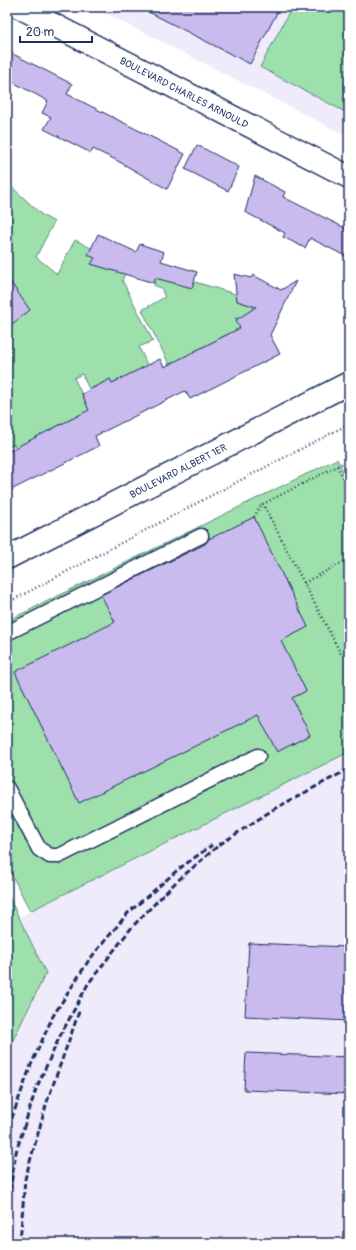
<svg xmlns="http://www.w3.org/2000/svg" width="356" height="1250" font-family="Pangolin,sans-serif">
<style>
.built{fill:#efebfa}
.green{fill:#9de0ab;stroke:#5c8884}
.building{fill:#c9bbed;stroke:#1b2f5e}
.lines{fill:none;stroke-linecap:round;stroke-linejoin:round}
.service-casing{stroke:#1b2f5e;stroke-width:17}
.minor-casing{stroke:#1b2f5e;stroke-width:25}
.secondary-casing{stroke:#1b2f5e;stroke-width:25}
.path{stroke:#1b2f5e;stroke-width:2.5;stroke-dasharray:1 3;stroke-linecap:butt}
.service{stroke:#fff;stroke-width:14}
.minor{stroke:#fff;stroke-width:22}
.secondary{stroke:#fff;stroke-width:22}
.rail{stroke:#1b2f5e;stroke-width:3;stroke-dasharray:6 3;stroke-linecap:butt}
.labels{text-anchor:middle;stroke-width:3.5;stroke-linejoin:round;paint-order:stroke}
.street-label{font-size:10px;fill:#1b2f5e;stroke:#fff}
</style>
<rect width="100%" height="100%" fill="#fff"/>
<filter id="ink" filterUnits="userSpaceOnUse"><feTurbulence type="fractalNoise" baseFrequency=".025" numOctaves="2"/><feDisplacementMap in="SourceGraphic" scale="8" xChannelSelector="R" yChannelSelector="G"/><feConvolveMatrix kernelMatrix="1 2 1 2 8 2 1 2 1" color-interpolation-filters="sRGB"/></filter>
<g filter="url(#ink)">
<path class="built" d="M93,7h256v130l-108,-55z
M349,752v491h-342v-320z"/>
<path class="green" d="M292,7h41l16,8v99l-89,-47z
M7,185l6,3 29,27 12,7 -18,35 21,17 18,-34 36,18 20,5 -9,17 31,61 -14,6 9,20 -14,5 -22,11 -2,-3 -21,9 -7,-15 -8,4 18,37 -21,4 -30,16 -21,23 -6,-14 -7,4z
M158,271l104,31 -10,5 2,4 -17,8 -2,-2 12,24 -19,-7 -35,18 -18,24 -33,-66 23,-13 -3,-6 1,-2 -9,-4z
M337,459l12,24v269l-319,159 -23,-46v-244z
M7,893l39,80 -39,79z"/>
<path class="building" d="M139,7h141l-30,57z
M7,51l65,33 -5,10 118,60 -18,35 -51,-29 -23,-11 -2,4 -47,-24 7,-12 -9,-4 6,-12 -41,-22z
M197,145l42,22 -11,24 -43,-22z
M255,176l30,16 -2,5 66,33v28l-39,-20 -5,10 -22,-11 2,-4 -40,-21z
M98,234l38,18 4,-8 24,8 -3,9 36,11 -5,16 -37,-10 -1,5 -63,-19 4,-6 -7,-3z
M234,274l17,4 2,-3 28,15 15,-9 -26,54 10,19 -90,45 -5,-8 -90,45 4,10 -92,46v-40l82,-42 -7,-16 28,-15 2,4 48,-24 4,8 76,-39 -4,-8 20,-13 -19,-6z
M7,277l23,33 -23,18z
M254,517l54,110 -27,14 25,50 -14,7 18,37 -33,17 -19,-37 -179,88 -64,-131 100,-50 -14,-27 104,-51 4,-5z
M249,943l100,4v74l-104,-5z
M246,1053l103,4v37l-105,-4z"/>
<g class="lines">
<defs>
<path id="service" d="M7,633l194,-97
M7,788l32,61 11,7h9l199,-100"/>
<g id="minor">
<path id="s1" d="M19,7l330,170"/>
</g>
<g id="secondary">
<path id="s2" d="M7,558l342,-175"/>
</g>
</defs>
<use href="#service" class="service-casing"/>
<use href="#minor" class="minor-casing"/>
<use href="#secondary" class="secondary-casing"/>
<path class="path" d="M349,460l-86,44 79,152 7,-3
M337,466l12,22
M254,517l8,-13
M304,583l45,-24
M7,603l230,-121 112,-58"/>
<use href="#service" class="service"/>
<use href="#minor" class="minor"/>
<use href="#secondary" class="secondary"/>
<path class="rail" d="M7,1136l3,-13 21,-58 22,-49 36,-56 39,-47 52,-45 32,-23
M7,1208l9,-56 20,-63 23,-51 29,-54 44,-57 43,-44 44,-38 55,-36 75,-40
M20,1243l5,-64 22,-77 33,-93"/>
</g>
</g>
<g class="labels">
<g class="street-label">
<text dy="4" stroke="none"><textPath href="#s1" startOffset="186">BOULEVARD CHARLES ARNOULD</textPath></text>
<text dy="4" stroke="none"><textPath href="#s2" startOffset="192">BOULEVARD ALBERT 1ER</textPath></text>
</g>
</g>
<rect width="356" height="1250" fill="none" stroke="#fff" stroke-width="24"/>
<rect x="12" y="12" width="332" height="1226" fill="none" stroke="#1b2f5e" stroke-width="1.5" filter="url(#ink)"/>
<path d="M20 36v6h72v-6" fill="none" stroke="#1b2f5e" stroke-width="2"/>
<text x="26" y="36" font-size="12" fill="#1b2f5e" stroke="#ffffff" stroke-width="3" paint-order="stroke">20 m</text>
</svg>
